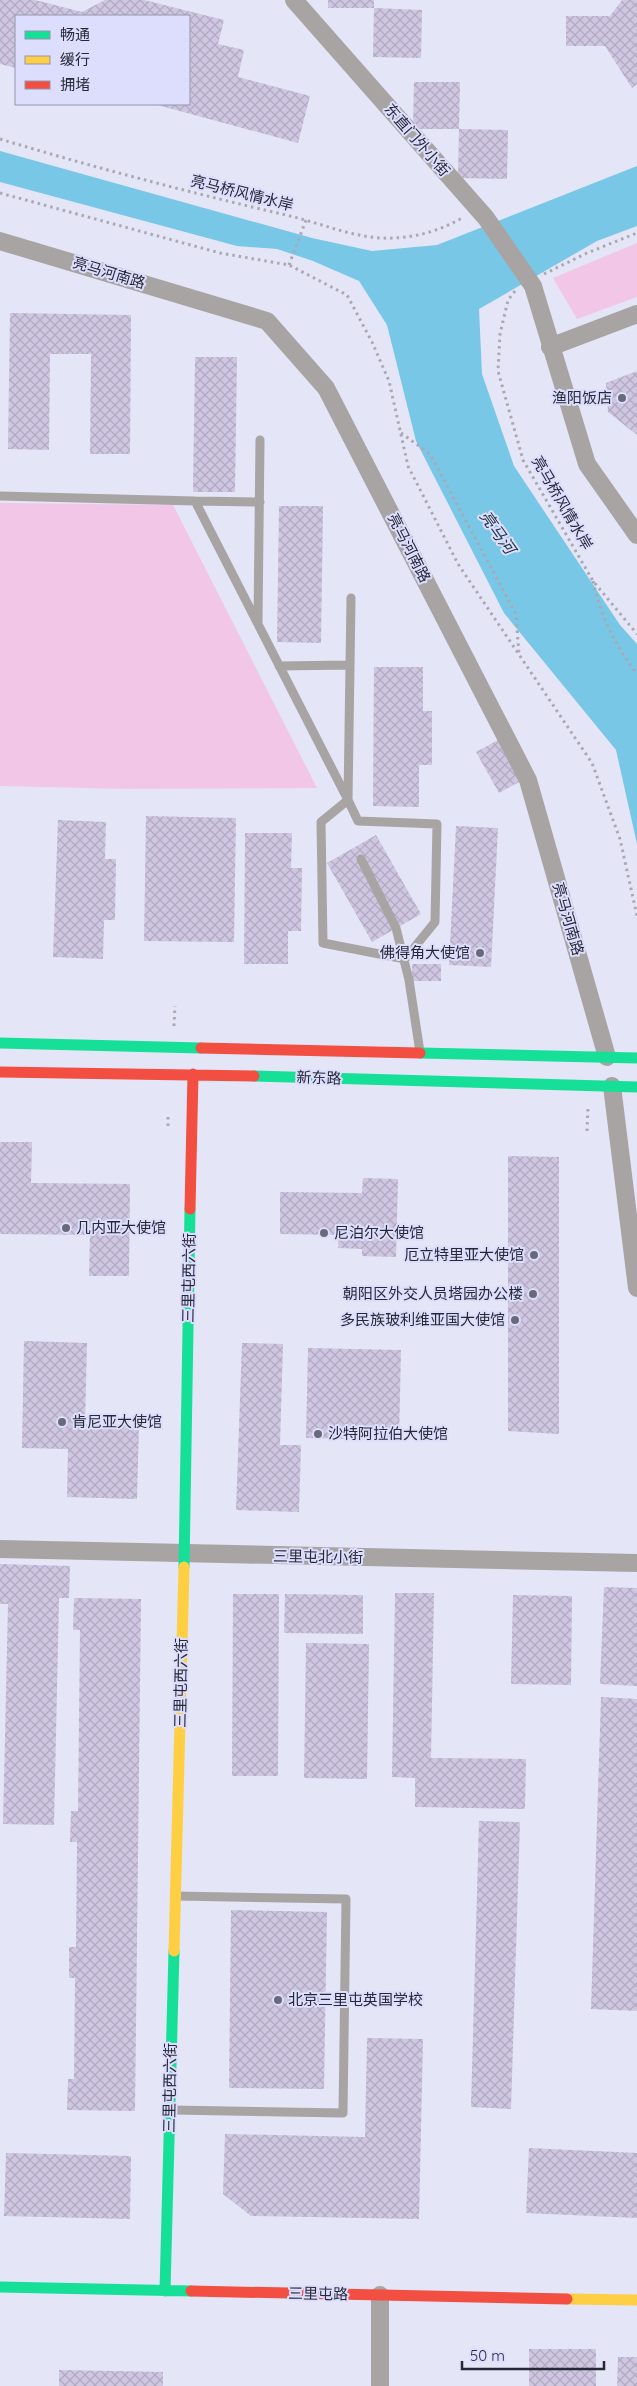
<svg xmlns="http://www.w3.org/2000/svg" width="637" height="2386" font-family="Quicksand,'Noto Sans SC',sans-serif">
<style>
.green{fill:#f1c6e7}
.water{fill:#79c7e7}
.building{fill:url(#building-cross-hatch)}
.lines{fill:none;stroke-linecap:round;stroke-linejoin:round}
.path{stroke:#aba9af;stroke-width:3;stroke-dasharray:2.5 4;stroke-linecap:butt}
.lane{stroke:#a8a4a4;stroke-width:9}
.street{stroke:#a8a4a4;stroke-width:18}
.fast{stroke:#16e098;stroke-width:11}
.slow{stroke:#ffcf43;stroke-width:11}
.jam{stroke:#f24e42;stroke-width:11}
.poi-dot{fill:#696a79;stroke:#dddefd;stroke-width:2}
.labels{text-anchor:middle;stroke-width:4;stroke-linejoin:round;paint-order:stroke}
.street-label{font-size:15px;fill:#272836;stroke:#dddefd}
.poi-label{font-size:15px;fill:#272836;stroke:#dddefd;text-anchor:end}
.water-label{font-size:16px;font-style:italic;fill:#1c343d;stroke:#dddefd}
</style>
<defs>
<pattern id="building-cross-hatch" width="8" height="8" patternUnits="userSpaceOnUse" patternTransform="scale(1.25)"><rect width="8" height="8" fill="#cfc6e1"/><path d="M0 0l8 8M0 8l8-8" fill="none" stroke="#b2aac2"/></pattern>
</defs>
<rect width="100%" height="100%" fill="#e4e5f6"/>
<path class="green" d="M637,243v54l-60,22 -24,-41z
M0,503l173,2 144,283 -189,1 -128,-3z"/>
<path class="water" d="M0,151l312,87 60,13 65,-6 200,-79v60l-40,15 -118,68 3,65 32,92 106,159 17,19v200l-21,-94 -112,-137 -88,-172 -29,-116 -28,-44 -46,-20 -36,-12 -40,-3 -237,-64z"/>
<path class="building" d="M0,0h35l47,12 23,-12h39l80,20 -6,24 26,6 -6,27 72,19 -12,47 -144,-39h35v-88h-173v52l-16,-4z
M328,0h46v8h-46z
M622,0h15v84l-5,4 -27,-42h-39v-30h44z
M374,8l48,2 -1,48 -48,-1z
M414,82h46l-1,47h-46z
M459,129l49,1 -1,49 -49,-1z
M10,313l121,2 -1,139h-40l1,-100h-41l-1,96 -41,-1z
M195,357h42l-2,135h-42z
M637,371v64l-29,-23 -2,-29z
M279,506h44l-2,137 -44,-1z
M374,667h49v44h9v54h-13v42l-46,-1z
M498,740l23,41 -22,12 -23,-41z
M146,816l90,2 -2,124 -90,-1z
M58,820l48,2 -1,37h11l-1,61h-11l-1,39 -50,-2z
M456,826l42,2 -7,139 -42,-2z
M245,833h47l-1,35h11l-1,63h-13v33h-44z
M376,835l45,79 -49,28 -45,-79z
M412,964h29v17h-29z
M0,1142h32l-1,41 99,1 -1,92h-40l1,-41 -90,-1z
M508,1156l51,1v277l-51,-3z
M363,1178l35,1 -2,78 -34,-1v-7l-24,-1 1,-13 -59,-1v-42l82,1z
M24,1341l63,2 -2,81 54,1 -2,74 -70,-2 1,-48 -46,-1z
M242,1343l41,1 -3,101h21l-2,67 -63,-2z
M308,1348l93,2 -2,90 -93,-2z
M0,1564l70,2 -1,32h-10l-5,227 -51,-1 5,-220h-8z
M604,1587l33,1v98l-37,-2z
M395,1593h39l-3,165 95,1 -1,50 -110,-2v-29l-23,-1z
M233,1594h46l-1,182h-46z
M285,1594l78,1v39l-79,-1z
M513,1595l59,1 -1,89 -60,-1z
M74,1598l67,1 -6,512 -68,-1 1,-31h6l1,-101h-6v-31h7l1,-105h-7l1,-31h7l2,-181h-7z
M306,1643l63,1 -2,135 -63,-1z
M601,1697l36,2v312l-46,-2z
M479,1821l41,1 -9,287 -40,-2z
M231,1910l96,2 -3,177 -95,-1z
M367,2038l56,1 -4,180 -168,-3 -28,-22 2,-60 140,3z
M529,2148l108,5v65l-111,-5z
M6,2153l125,3 -1,63 -126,-3z
M529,2349h67v37h-67z
M618,2357h19v29h-20z
M59,2370l104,2v14h-104z"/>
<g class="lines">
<path class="path" d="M0,139c96,29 192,54 290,77 34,8 68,24 104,22 24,-1 47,-8 68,-20
M0,193l220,60 69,12 58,30 25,47 17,39 19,85 50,98 134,199 28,76 17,77
M289,265l17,-45
M544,274l43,-21 50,-20
M515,291l-7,9 -8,34 -2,37 25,89 70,121 44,53
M401,433l29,21 86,160 3,41
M593,581c8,36 22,64 44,93
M174,1026l1,-20
M168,1126v-12
M587,1131l1,-24"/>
<path class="lane" d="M0,496l195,5 153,299 10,21 79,3 -2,98 -30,37 -82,-16 -2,-121 27,-22 3,-202
M195,501l65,1
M258,622l2,-182
M279,666l70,-1
M361,859l35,69 13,52 11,72
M172,2110l171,3 3,-214 -170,-3"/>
<path class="street" d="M294,0l192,218 47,68 54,178 50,71
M0,241l267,80 59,67 202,392 79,277
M550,347l87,-33
M612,1086l25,202
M0,1549l637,14
M380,2386v-91"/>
<path class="fast" d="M0,1043l201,5
M420,1053l217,5
M254,1076l383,11
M184,1567l6,-358
M0,2287l191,4
M165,2291l9,-340"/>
<path class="slow" d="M174,1951l10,-384
M567,2299l70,1"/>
<path class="jam" d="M201,1048l219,5
M0,1072l254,4
M190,1209l3,-135
M191,2291l376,8"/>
</g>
<g class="poi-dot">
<circle cx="622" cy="398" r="5"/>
<circle cx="480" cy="953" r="5"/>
<circle cx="66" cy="1228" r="5"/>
<circle cx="324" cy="1233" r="5"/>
<circle cx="534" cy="1255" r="5"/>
<circle cx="533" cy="1294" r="5"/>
<circle cx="515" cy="1320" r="5"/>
<circle cx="62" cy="1422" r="5"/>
<circle cx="318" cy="1434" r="5"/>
<circle cx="278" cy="2000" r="5"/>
</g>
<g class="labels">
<g class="street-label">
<text transform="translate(417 140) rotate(49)" y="5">东直门外小街</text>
<text transform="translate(242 193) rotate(14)" y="5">亮马桥风情水岸</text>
<text transform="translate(109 273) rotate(17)" y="5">亮马河南路</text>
<text transform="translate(562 503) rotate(60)" y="5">亮马桥风情水岸</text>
<text transform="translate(409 548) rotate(63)" y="5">亮马河南路</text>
<text transform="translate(568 919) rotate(74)" y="5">亮马河南路</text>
<text transform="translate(319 1078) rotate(2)" y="5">新东路</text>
<text transform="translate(189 1278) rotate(-89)" y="5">三里屯西六街</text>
<text transform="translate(318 1557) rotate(1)" y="5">三里屯北小街</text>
<text transform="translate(181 1683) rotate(-89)" y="5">三里屯西六街</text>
<text transform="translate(170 2088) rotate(-89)" y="5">三里屯西六街</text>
<text transform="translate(318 2294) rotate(1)" y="5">三里屯路</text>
</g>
<g class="poi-label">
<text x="612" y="403">渔阳饭店</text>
<text x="470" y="958">佛得角大使馆</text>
<text x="76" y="1233" text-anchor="start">几内亚大使馆</text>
<text x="334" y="1238" text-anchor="start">尼泊尔大使馆</text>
<text x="524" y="1260">厄立特里亚大使馆</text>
<text x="523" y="1299">朝阳区外交人员塔园办公楼</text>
<text x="505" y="1325">多民族玻利维亚国大使馆</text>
<text x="72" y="1427" text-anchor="start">肯尼亚大使馆</text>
<text x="328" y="1439" text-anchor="start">沙特阿拉伯大使馆</text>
<text x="288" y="2005" text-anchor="start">北京三里屯英国学校</text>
</g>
<g class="water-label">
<text transform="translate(498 532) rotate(55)" y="6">亮马河</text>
</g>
</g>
<rect x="15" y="15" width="175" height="90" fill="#dddefd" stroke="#9495ad"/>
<rect x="25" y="31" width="25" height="8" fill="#16e098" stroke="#9495ad"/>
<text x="60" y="40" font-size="15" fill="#272836">畅通</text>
<rect x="25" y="56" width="25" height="8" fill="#ffcf43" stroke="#9495ad"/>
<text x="60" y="65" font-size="15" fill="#272836">缓行</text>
<rect x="25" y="81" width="25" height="8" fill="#f24e42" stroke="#9495ad"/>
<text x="60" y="90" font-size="15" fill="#272836">拥堵</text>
<path d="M462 2361v8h142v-8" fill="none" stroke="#272836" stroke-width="2.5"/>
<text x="470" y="2361" font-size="15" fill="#272836" stroke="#dddefd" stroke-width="4" paint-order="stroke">50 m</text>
</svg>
